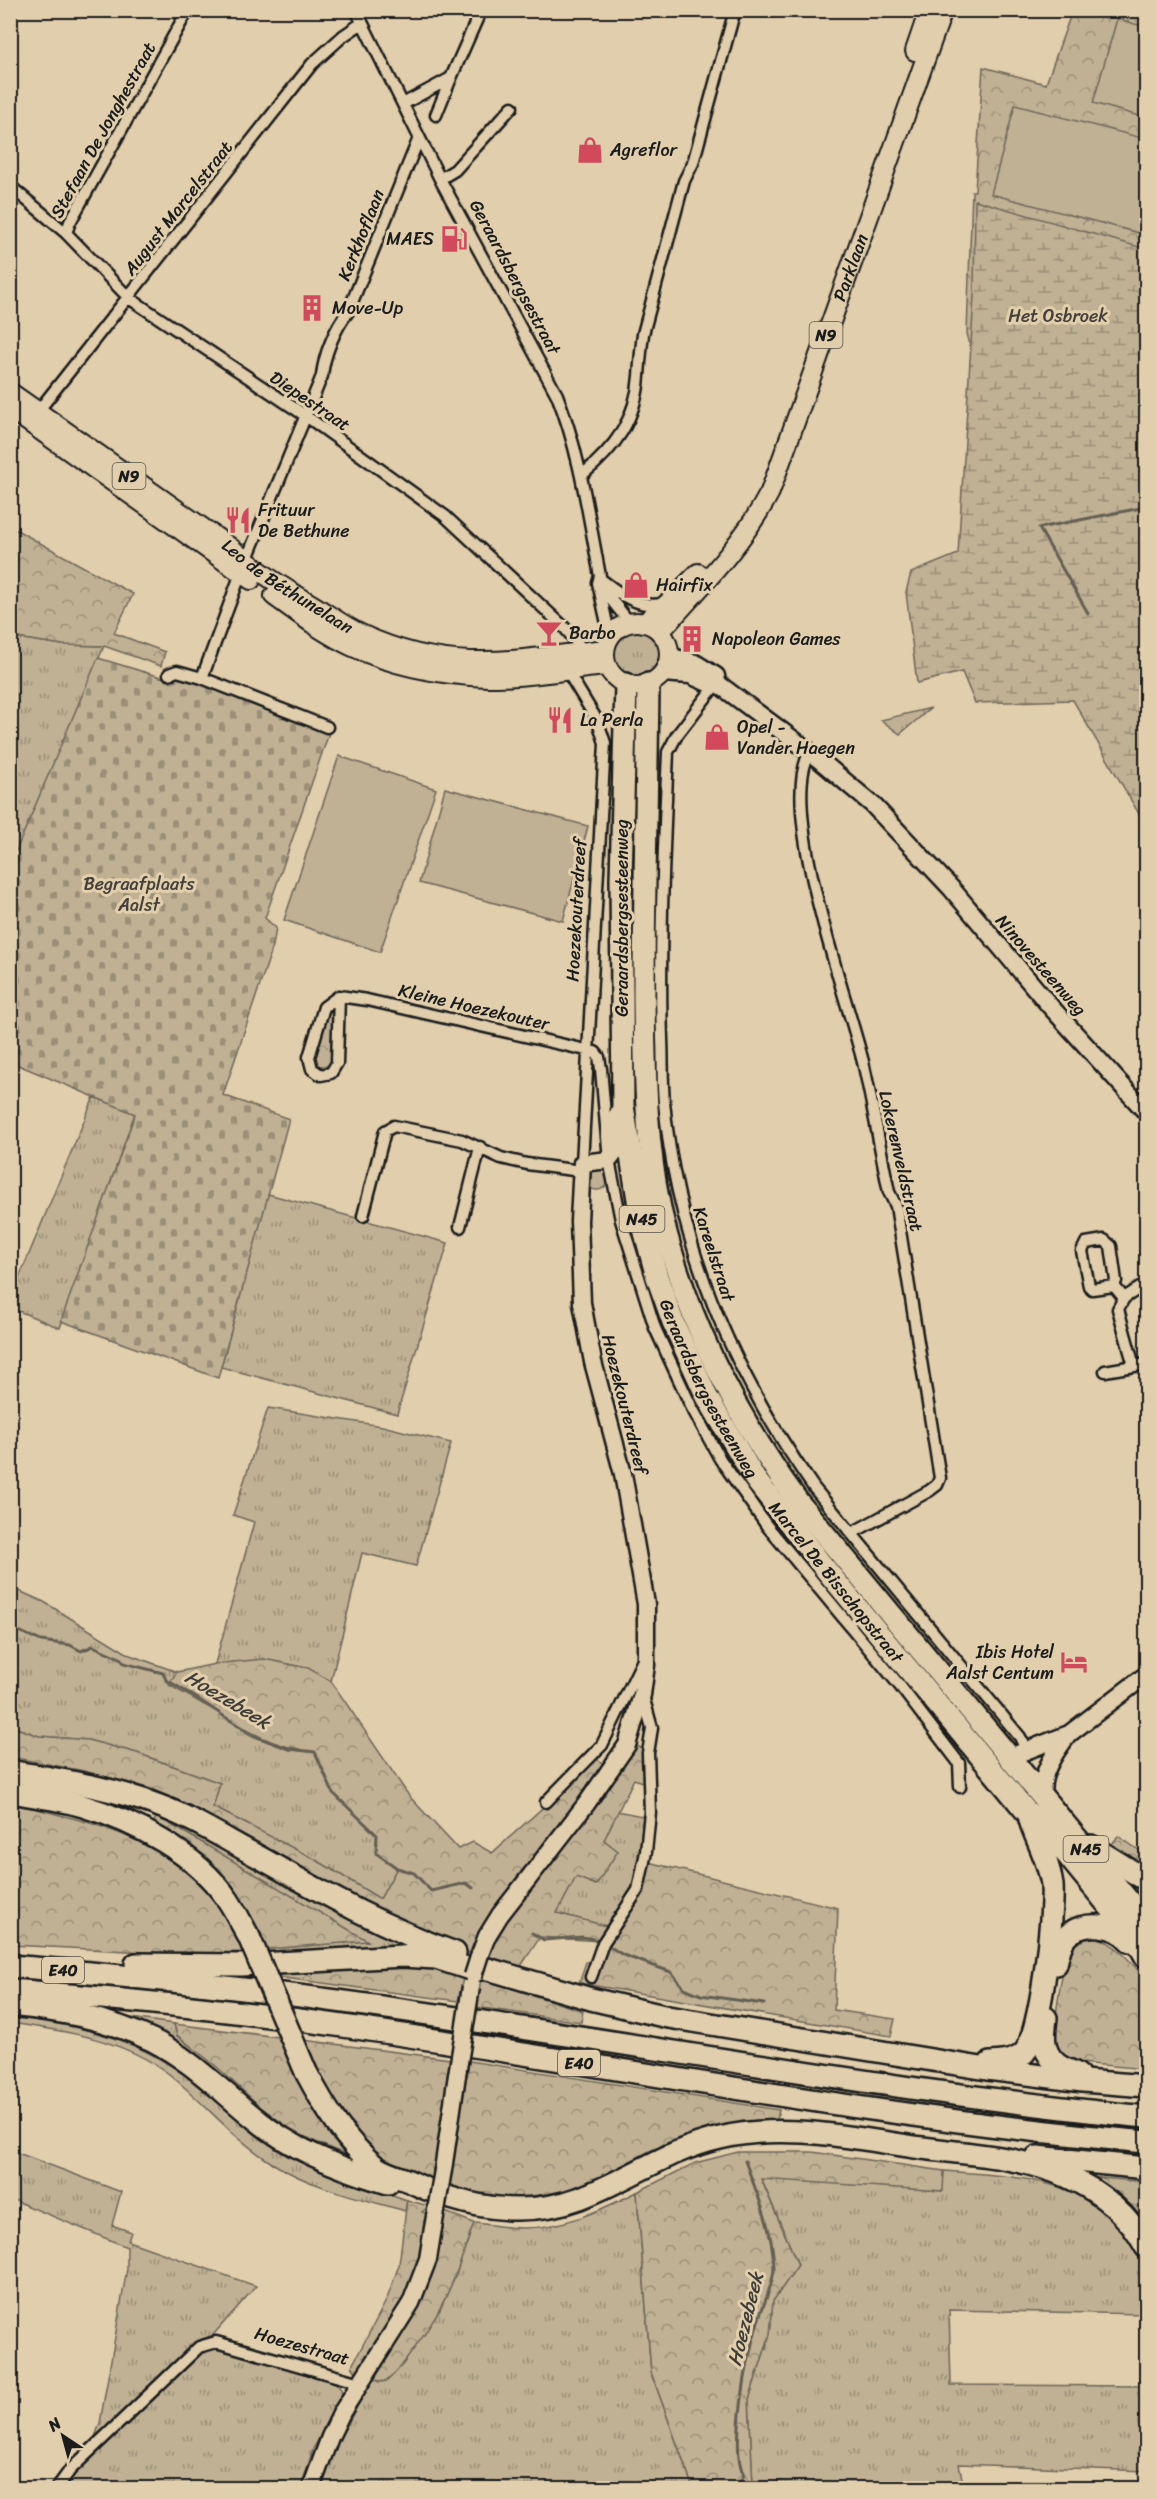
<svg xmlns="http://www.w3.org/2000/svg" width="1157" height="2499" font-family="Sriracha,sans-serif">
<style>
.grass{fill:url(#grass-tufts);stroke:#6e6658;stroke-width:1.5}
.forest{fill:url(#forest-crowns);stroke:#6e6658;stroke-width:1.5}
.wetland{fill:url(#wetland-marsh);stroke:#6e6658;stroke-width:1.5}
.cemetery{fill:url(#cemetery-stones);stroke:#6e6658;stroke-width:1.5}
.pitch{fill:#c0b194;stroke:#6e6658;stroke-width:1.5}
.lines{fill:none;stroke-linecap:round;stroke-linejoin:round}
.stream{stroke:#655e51;stroke-width:3}
.street-casing{stroke:#1c1c1c;stroke-width:15}
.secondary-casing{stroke:#1c1c1c;stroke-width:21}
.primary-casing{stroke:#1c1c1c;stroke-width:22}
.highway-casing{stroke:#1c1c1c;stroke-width:26}
.street{stroke:#e0ceac;stroke-width:10}
.secondary{stroke:#e0ceac;stroke-width:16}
.primary{stroke:#e0ceac;stroke-width:18}
.highway{stroke:#e0ceac;stroke-width:21}
.secondary-bridge-casing{stroke:#1c1c1c;stroke-width:21;stroke-linecap:butt}
.highway-bridge-casing{stroke:#1c1c1c;stroke-width:26;stroke-linecap:butt}
.secondary-bridge{stroke:#e0ceac;stroke-width:16}
.highway-bridge{stroke:#e0ceac;stroke-width:21}
.labels{text-anchor:middle;stroke-width:6;stroke-linejoin:round;paint-order:stroke}
.shield{fill:#e0ceac;stroke:#575147;stroke-width:1.5}
.shield-label{font-size:16px;font-weight:bold;fill:#1c1c1c}
.street-label{font-size:18px;fill:#1c1c1c;stroke:#e0ceac}
.poi-label{font-size:18px;fill:#1c1c1c;stroke:#e0ceac;text-anchor:start}
.park-label{font-size:18px;fill:#45413a;stroke:#e0ceac}
.water-label{font-size:20px;font-style:italic;fill:#403d37;stroke:#e0ceac}
</style>
<defs>
<pattern id="grass-tufts" width="24" height="20" patternUnits="userSpaceOnUse" patternTransform="scale(1.5)"><rect width="24" height="20" fill="#c0b194"/><path d="M3 7l-1-3M5 7V3M7 7l1-3M15 17l-1-3M17 17v-4M19 17l1-3" fill="none" stroke="#9b8f78"/></pattern>
<pattern id="forest-crowns" width="20" height="18" patternUnits="userSpaceOnUse" patternTransform="scale(1.5)"><rect width="20" height="18" fill="#c0b194"/><path d="M2 6a3 3 0 1 1 6 0M12 15a3 3 0 1 1 6 0" fill="none" stroke="#9b8f78"/></pattern>
<pattern id="wetland-marsh" width="20" height="14" patternUnits="userSpaceOnUse" patternTransform="scale(1.5)"><rect width="20" height="14" fill="#c0b194"/><path d="M1 5h8M5 5V1M11 12h8M15 12V8" fill="none" stroke="#9b8f78"/></pattern>
<pattern id="cemetery-stones" width="16" height="16" patternUnits="userSpaceOnUse" patternTransform="scale(1.5)"><rect width="16" height="16" fill="#c0b194"/><path d="M2 7V4a2 2 0 0 1 4 0v3zM10 15v-3a2 2 0 0 1 4 0v3z" fill="#9b8f78"/></pattern>
</defs>
<rect width="100%" height="100%" fill="#e0ceac"/>
<filter id="ink" filterUnits="userSpaceOnUse"><feTurbulence type="fractalNoise" baseFrequency=".0167" numOctaves="2"/><feDisplacementMap in="SourceGraphic" scale="12" xChannelSelector="R" yChannelSelector="G"/><feConvolveMatrix kernelMatrix="1 2 1 2 8 2 1 2 1" color-interpolation-filters="sRGB"/></filter>
<g filter="url(#ink)">
<path class="grass" d="M613 653a23 23 0 1 1 46 0a23 23 0 1 1-46 0Z
M11,637l52,8 41,1 -93,219z
M931,708l-31,26 -19,-14z
M94,1097l41,16 -75,215 -49,-20 -1,-8z
M586 1179a11 11 0 1 1 22 0a11 11 0 1 1-22 0Z
M268,1194l180,49 -51,171 -176,-47z
M268,1408l114,18 69,17 -35,123 -54,-13 -31,128c-44,-24 -68,-22 -116,-17l39,-142 -21,-7z
M10,1587l34,15 86,53 47,17 -8,13 59,33 22,17 40,15 25,2 18,41 44,42 -1,18 21,15 -17,31 -62,-38 -105,-54 7,-24 -83,-30 -49,-13 -49,-4 -28,-10z
M617,1811l30,6 -13,71 -24,39 -53,-14 19,-37 42,-24 -14,-12z
M157,1816l23,7 229,125 -141,6 -1,-5 100,-8z
M1118,1875l28,14v19z
M103,2014l71,10 3,12 155,114 12,4 14,12 -53,-20z
M11,2017c65,8 121,19 175,59 32,24 59,54 93,75 40,24 85,33 128,49l-2,11c-45,-13 -93,-23 -133,-48 -39,-24 -67,-60 -103,-89 -46,-35 -103,-43 -158,-51z
M10,2150l111,42 -9,33 19,7 -3,9 128,45 -43,49 -12,5 -107,100 6,-17 27,-154v-22l-116,-48z
M944,2171c67,6 140,4 183,66 8,10 18,23 19,36 2,13 0,28 0,41l-197,-4 2,75 195,1v85l-187,-7 5,24h-211l-4,-89 21,-65 3,-33 25,-36 -37,-87 181,13z
M637,2192l14,180 42,116h-373l15,-41 38,-69 6,4 8,-1 16,-17 37,-54 17,-39 17,-48c15,1 31,5 47,5 41,1 80,-18 116,-36z
M213,2348l119,31 9,10 1,8 -29,52 -12,39h-238l35,-40 102,-96z"/>
<path class="forest" d="M1072,11h74v481l-169,-114 -10,-45 5,-142h3l8,-124 63,17z
M11,527l122,67 -19,39 51,19 -4,14 -57,-20 -41,-1 -52,-8z
M333,1007v55l-5,4h-9l-5,-6 14,-49z
M264,1659l44,9 23,13 78,115 49,53 15,-7 19,11 105,-94 9,7 -114,148 -21,40 -95,-45 -168,-94 -56,-26 -68,-18 -73,-14 -1,-31 29,10 49,4 49,13 83,30 -7,24 105,54 62,38 17,-31 -21,-15 1,-18 -44,-42 -18,-41 -25,-2 -40,-15 -22,-17 -59,-34 8,-12 38,-8z
M634,1744l10,6v33l-10,-4 -30,61 14,11 -22,34 -20,-8 -19,36 53,14 -10,14 -60,-4 -21,32 -31,-10 4,-14 9,-18z
M10,1804c17,2 34,7 50,11 82,19 151,55 184,137l-58,2 -175,-9z
M157,1816l211,125 -101,8c-29,-60 -55,-92 -114,-126z
M1118,1836l28,19v12l-14,-7 -20,-16z
M648,1862l190,46 -4,102 61,9 -4,17 -312,-53 7,-21 13,-4z
M1095,1937c22,6 38,27 51,43v89l-77,-7 -13,-12 -3,-11c3,-20 8,-81 20,-94 5,-6 15,-7 22,-8z
M432,1965l32,9 -6,27 -181,-24 -2,-8z
M481,1979l102,32 -2,11 -105,-15z
M174,2024l104,13 38,78 28,39 -47,-20 -36,-27 -44,-40 -40,-32z
M303,2040l147,19 -18,124c-12,-5 -24,-9 -35,-14 -45,-23 -76,-85 -94,-129z
M469,2061l310,49 -2,10c-36,3 -69,8 -103,20 -47,18 -88,54 -139,59 -30,3 -58,-4 -87,-10z
M738,2152h74l132,19 -1,20 -182,-12 37,86 -25,36 -3,33 -21,65 4,89h-60l-42,-116 -14,-180 58,-29z
M1080,2176l66,6v49z
M407,2200l22,6 -7,6 6,2 -7,44 -9,28 -52,84 -5,1 -3,-5 2,-4 33,-63 12,-34z
M445,2212l29,11c-10,28 -19,58 -34,85 -6,13 -43,69 -55,73 -5,2 -8,-1 -12,-3l49,-78 14,-36z"/>
<path class="wetland" d="M975,200l171,49v577l-73,-126 -98,3 -13,-31 -45,11 -11,-91 5,-19 47,-19 16,-258z"/>
<path class="cemetery" d="M98,658l76,23 4,-7 151,59 -64,185 11,10 -3,18 -50,149 66,24 -71,259 -157,-57 74,-207 -124,-52 -1,-197z"/>
<path class="pitch" d="M1117,19l29,8v91l-53,-15z
M1015,105l131,34v82l-3,13 -152,-40z
M339,756l97,33 -56,163 -96,-32z
M445,788l143,38 -25,95 -144,-38z"/>
<g class="lines">
<path class="stream" d="M1088,613l-49,-85 107,-21
M10,1627l31,14 29,4 11,6 12,-5 27,12 4,5 39,10 3,7c55,28 84,67 149,72l18,41 44,42 -1,18 21,15 17,5 17,18 35,-8 7,5
M532,1933l12,7 38,-3 17,3
M607,1945l16,10 48,17 13,16 17,7 63,9
M741,2488l-2,-4 5,-9c-15,-26 4,-120 13,-150 4,-16 17,-41 17,-57 -1,-38 -16,-72 -29,-107"/>
<defs>
<path id="street" d="M356,10l84,169 117,216c23,58 31,119 43,181l-2,7 12,54
M403,104l48,-26 30,-68
M436,115l15,-37
M440,179l15,-9 57,-63
M10,186l56,47 63,65 177,118 139,100 119,111 21,25
M66,233l4,-11 118,-212
M35,415l277,-351 31,-28 19,-13
M582,475c33,-27 54,-55 57,-99 1,-14 2,-27 4,-42l41,-153 9,-18 42,-153
M603,581c18,14 36,27 59,23
M604,583l9,19 17,21
M566,669l32,53 7,21 -23,420
M169,674l8,-3 25,7 125,49
M202,678l39,-105 81,-197c2,-21 13,-48 26,-64l71,-174
M717,683l-40,52 -9,17c-4,96 -9,191 -6,287 1,21 0,42 2,63 13,141 69,271 150,386l206,249 6,13
M810,752c-33,55 37,245 53,310 10,43 17,87 26,130l7,14 44,272 -3,7 -8,6 -77,42
M339,996l-2,67 -6,10 -10,2 -9,-6 -3,-12 15,-50 15,-11 28,4 228,52 4,5 2,12 8,91 12,60 34,108 36,78 29,53 47,67 133,160 59,77 1,24
M363,1216l22,-85 9,-5 68,14 39,18 26,6 54,7
M460,1227l20,-80
M1114,1286l-22,3 -3,-3 -7,-35 4,-8 18,-3 7,6 5,35 -2,5 10,12
M1134,1366l-16,-57 6,-11 22,-14
M1105,1371l41,-7
M546,1802l56,-57 41,-85
M591,1977l12,-34 35,-53 8,-38 4,-40 -2,-59 4,-25 -9,-32
M57,2488l13,-18 129,-123 17,-5 144,41"/>
<path id="secondary" d="M669,653l7,5 19,5 21,13 1,7 93,69 63,53 78,83 99,118 96,106
M662,673l28,2 20,9 6,-1
M1010,1757l59,-23 77,-59
M1044,1798c-7,-21 12,-47 24,-63
M480,1954l7,-18 13,-21 87,-112 40,-58 15,-50 4,-30v-61l-23,-130 -30,-112 -11,-59 -3,-82 3,-58 27,-3c17,-17 1,-31 10,-49
M443,2170l14,-95
M311,2488l19,-51 12,-25 69,-109 17,-44 5,-31"/>
<g id="primary">
<path d="M915,51l14,-41"/>
<path id="s1" d="M10,392l220,155c24,22 50,39 78,55 19,11 35,24 55,33 87,40 152,25 242,14"/>
<path d="M10,409l241,171"/>
<path d="M274,596c25,18 49,37 77,50 42,20 91,29 137,31 39,1 80,-8 119,-11"/>
<circle cx="637" cy="654" r="32"/>
<path d="M644,623l26,-22 28,-28"/>
<path id="s2" d="M660,632c40,-45 82,-86 110,-140l173,-482"/>
</g>
<g id="highway">
<path id="s3" d="M626,684l-5,195 2,227 18,112 16,59 16,45 34,75 48,82 67,86 204,246 16,13 94,115 10,18"/>
<path d="M648,684c-1,104 -4,208 -4,313 1,72 1,145 17,216 25,106 74,202 137,289l348,420"/>
<path d="M10,1771c50,9 100,16 147,34 36,13 68,34 102,52 64,36 126,71 196,96"/>
<path d="M10,1792c24,4 50,7 73,14 53,16 113,47 145,94 8,12 14,25 21,37"/>
<path d="M1091,1846l55,34"/>
<path d="M136,1964l105,1 161,-9 34,2 34,11h18l103,30 77,18 319,52 96,12 63,5"/>
<path d="M1056,1964c2,-9 4,-20 10,-27 16,-18 50,-13 64,4"/>
<path d="M10,1966c110,9 218,20 327,35 270,36 538,89 809,116"/>
<path d="M10,1990c112,9 222,20 333,36 267,39 534,92 803,116"/>
<path d="M10,2005c50,5 96,13 142,35 40,20 71,53 105,80 36,30 87,50 131,63"/>
<path d="M1046,2018c-3,20 -4,39 17,50 6,3 11,3 16,8"/>
<path d="M990,2063c12,-1 25,-1 34,-10 17,-19 30,-140 28,-168 -3,-24 -15,-43 -22,-65"/>
<path d="M306,2072c19,36 39,69 70,95 10,7 24,10 35,15 54,26 112,37 169,16 48,-18 90,-49 140,-60 66,-16 137,1 202,10 48,6 100,9 144,28 34,15 63,39 80,71"/>
<path d="M1037,2157l109,11"/>
</g>
</defs>
<use href="#street" class="street-casing"/>
<use href="#secondary" class="secondary-casing"/>
<use href="#primary" class="primary-casing"/>
<use href="#highway" class="highway-casing"/>
<use href="#street" class="street"/>
<use href="#secondary" class="secondary"/>
<use href="#primary" class="primary"/>
<use href="#highway" class="highway"/>
<defs>
<path id="secondary-bridge" d="M473,1976l7,-22
M457,2075l14,-88
M433,2228l10,-58"/>
<path id="highway-bridge" d="M249,1937l57,135"/>
</defs>
<use href="#secondary-bridge" class="secondary-bridge-casing"/>
<use href="#highway-bridge" class="highway-bridge-casing"/>
<use href="#secondary-bridge" class="secondary-bridge"/>
<use href="#highway-bridge" class="highway-bridge"/>
</g>
</g>
<defs>
<symbol id="shop-bare" viewBox="-9 -9 18 18"><path d="M-5-2.5h2.3a2.7 3.5 0 0 1 5.4 0H5L5.5 6h-11ZM-1.5-2.5h3a1.5 2.3 0 0 0-3 0Z" fill="#d1495b" stroke="#e0ceac" stroke-width="2.5" paint-order="stroke"/></symbol>
<symbol id="fuel-bare" viewBox="-9 -9 18 18"><path d="M-5.5-6h7V0h2V4h1.3V-2.5L3-4.5l.8-.8L6-3V5H2.5V1h-1V6h-7ZM-4.2-4.7v3.2H.2V-4.7Z" fill="#d1495b" stroke="#e0ceac" stroke-width="2.5" paint-order="stroke"/></symbol>
<symbol id="building-bare" viewBox="-9 -9 18 18"><path d="M-4-6H4V6H1V3H-1V6H-4ZM-2.5-4.3h1.7v1.8h-1.7ZM.8-4.3h1.7v1.8H.8ZM-2.5-1h1.7V.8h-1.7ZM.8-1h1.7V.8H.8Z" fill="#d1495b" stroke="#e0ceac" stroke-width="2.5" paint-order="stroke"/></symbol>
<symbol id="restaurant-bare" viewBox="-9 -9 18 18"><path d="M-5-6h1v4h1v-4h1v4h1v-4h1v5L-1.5 .5V6h-2V.5L-5-1ZM5-6V6H3V1.5H1.5Q1.5-4 5-6Z" fill="#d1495b" stroke="#e0ceac" stroke-width="2.5" paint-order="stroke"/></symbol>
<symbol id="bar-bare" viewBox="-9 -9 18 18"><path d="M-6-5H6L.8 .8V4.5H3.5V6h-7V4.5H-.8V.8Z" fill="#d1495b" stroke="#e0ceac" stroke-width="2.5" paint-order="stroke"/></symbol>
<symbol id="hotel-bare" viewBox="-9 -9 18 18"><path d="M-6-4.5h1.5V1H6V5H4.5V3h-9V5H-6ZM-4 0a1.8 1.8 0 1 1 3.6 0ZM.5 0V-2.5h3Q6-2.5 6 0Z" fill="#d1495b" stroke="#e0ceac" stroke-width="2.5" paint-order="stroke"/></symbol>
</defs>
<g fill-rule="evenodd">
<use href="#shop-bare" x="571" y="131" width="38" height="38"/>
<use href="#fuel-bare" x="435" y="220" width="38" height="38"/>
<use href="#building-bare" x="293" y="289" width="38" height="38"/>
<use href="#restaurant-bare" x="219" y="501" width="38" height="38"/>
<use href="#shop-bare" x="617" y="566" width="38" height="38"/>
<use href="#bar-bare" x="530" y="614" width="38" height="38"/>
<use href="#building-bare" x="673" y="620" width="38" height="38"/>
<use href="#restaurant-bare" x="541" y="701" width="38" height="38"/>
<use href="#shop-bare" x="698" y="718" width="38" height="38"/>
<use href="#hotel-bare" x="1055" y="1643" width="38" height="38"/>
</g>
<g class="labels">
<g class="shield">
<rect x="809.5" y="322" width="33" height="26" rx="4.5"/>
<rect x="112.5" y="463" width="33" height="26" rx="4.5"/>
<rect x="619.5" y="1206" width="45" height="26" rx="4.5"/>
<rect x="1063.5" y="1836" width="45" height="26" rx="4.5"/>
<rect x="42" y="1957" width="42" height="26" rx="4.5"/>
<rect x="558" y="2050" width="42" height="26" rx="4.5"/>
</g>
<g class="shield-label">
<text x="826" y="341">N9</text>
<text x="129" y="482">N9</text>
<text x="642" y="1225">N45</text>
<text x="1086" y="1855">N45</text>
<text x="63" y="1976">E40</text>
<text x="579" y="2069">E40</text>
</g>
<g class="street-label">
<text transform="translate(103 130) rotate(-61)" y="6">Stefaan De Jonghestraat</text>
<text transform="translate(178 208) rotate(-52)" y="6">August Marcelstraat</text>
<text transform="translate(361 235) rotate(-68)" y="6">Kerkhoflaan</text>
<text dy="6" stroke="none"><textPath href="#s2" startOffset="417">Parklaan</textPath></text>
<text transform="translate(515 277) rotate(62)" y="6">Geraardsbergsestraat</text>
<text transform="translate(310 401) rotate(34)" y="6">Diepestraat</text>
<text dy="6" stroke="none"><textPath href="#s1" startOffset="339">Leo de Béthunelaan</textPath></text>
<text transform="translate(576 910) rotate(-87)" y="6">Hoezekouterdreef</text>
<text transform="translate(622 918) rotate(-90)" y="6">Geraardsbergsesteenweg</text>
<text transform="translate(1041 965) rotate(49)" y="6">Ninovesteenweg</text>
<text transform="translate(474 1007) rotate(13)" y="6">Kleine Hoezekouter</text>
<text transform="translate(901 1161) rotate(77)" y="6">Lokerenveldstraat</text>
<text transform="translate(714 1254) rotate(72)" y="6">Kareelstraat</text>
<text dy="6" stroke="none"><textPath href="#s3" startOffset="720">Geraardsbergsesteenweg</textPath></text>
<text transform="translate(625 1404) rotate(76)" y="6">Hoezekouterdreef</text>
<text transform="translate(836 1582) rotate(51)" y="6">Marcel De Bisschopstraat</text>
<text transform="translate(302 2346) rotate(16)" y="6">Hoezestraat</text>
</g>
<g class="poi-label">
<text x="610" y="156">Agreflor</text>
<text x="434" y="245" text-anchor="end">MAES</text>
<text x="332" y="314">Move-Up</text>
<text x="258" y="516">Frituur<tspan x="258" dy="21">De Bethune</tspan></text>
<text x="656" y="591">Hairfix</text>
<text x="569" y="639">Barbo</text>
<text x="712" y="645">Napoleon Games</text>
<text x="580" y="726">La Perla</text>
<text x="737" y="733">Opel -<tspan x="737" dy="21">Vander Haegen</tspan></text>
<text x="1054" y="1658" text-anchor="end">Ibis Hotel<tspan x="1054" dy="21">Aalst Centum</tspan></text>
</g>
<g class="park-label">
<text x="1058" y="322">Het Osbroek</text>
<text x="139" y="890">Begraafplaats<tspan x="139" dy="21">Aalst</tspan></text>
</g>
<g class="water-label">
<text transform="translate(228 1699) rotate(31)" y="7">Hoezebeek</text>
<text transform="translate(745 2319) rotate(-76)" y="7">Hoezebeek</text>
</g>
</g>
<rect width="1157" height="2499" fill="none" stroke="#e0ceac" stroke-width="36"/>
<rect x="18" y="18" width="1121" height="2463" fill="none" stroke="#1c1c1c" stroke-width="2" filter="url(#ink)"/>
<g transform="translate(63 2436) rotate(324)" stroke="#e0ceac" stroke-width="4.5" paint-order="stroke">
<path d="M0-4.5L10 22L0 15L-10 22Z" fill="#1c1c1c"/>
<text y="-9" font-size="16" font-weight="bold" text-anchor="middle" fill="#1c1c1c">N</text>
</g>
</svg>
